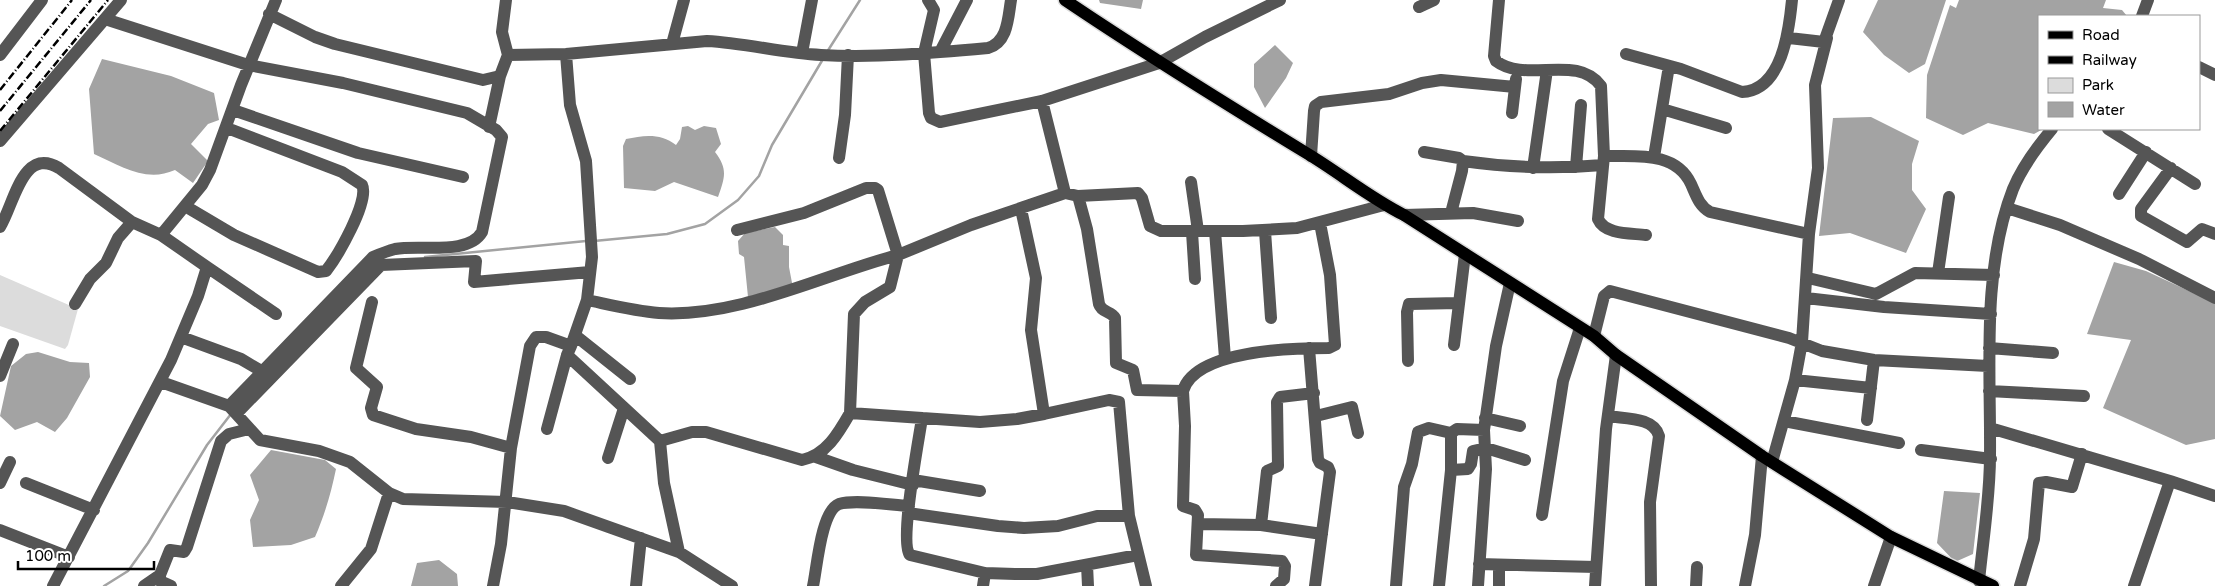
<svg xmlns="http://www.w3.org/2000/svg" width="2215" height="586" font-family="'Varela Round',sans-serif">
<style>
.green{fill:#dcdcdc}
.water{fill:#a3a3a3}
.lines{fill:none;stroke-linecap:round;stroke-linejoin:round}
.stream{stroke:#a3a3a3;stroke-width:2.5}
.major-casing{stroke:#dbdbdb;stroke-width:15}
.minor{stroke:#555;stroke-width:12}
.major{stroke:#000;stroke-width:12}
.rail{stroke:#000;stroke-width:2.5;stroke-dasharray:8 2.5 1 2.5;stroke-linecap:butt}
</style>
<rect width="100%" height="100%" fill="#fff"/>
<path class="green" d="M0,275l78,34 -10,36 -3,4 -65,-23z"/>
<path class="water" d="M1099,0h44l-2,9 -41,-6z
M1878,0h68l-21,64 -16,9 -25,-18 -21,-23z
M1959,0h147l-3,8 19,2 5,6h-88v113h4l-9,5 -46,-11 -25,12 -37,-17 1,-43 23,-70 6,3z
M1275,45l18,18 -7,15 -21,30 -11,-21v-23z
M102,59l69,17 43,17 5,27 -11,4 -17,20 17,17 -15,22 -18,-13c-29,13 -54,-4 -81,-16l-5,-65z
M1871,117l48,24 -7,23v26l14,19 -20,44 -56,-20 -31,3 14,-118z
M688,126l7,4 9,-4 12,2 5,16 -6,8c13,17 10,25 3,45l-44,-15 -19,9 -31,-3 -1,-42 3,-7c18,-4 35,-6 50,6l4,-6 2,-12z
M775,227l8,8v10l6,1v21l4,21 -45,9 -4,-40 -5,-3 -1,-13 7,-8z
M2114,262l32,9 69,32v136l-29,6 -83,-37 28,-68 -44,-6z
M38,352l32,10 19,1 1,14 -23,41 -12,14 -18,-10 -22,8 -15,-14 11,-50 15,-12z
M271,450l54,10 11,9c-5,24 -11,45 -21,68l-24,8 -38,2 -3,-27 9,-20 -9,-25z
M1944,491l36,2 -7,61 -18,8 -18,-19z
M439,560l18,14 1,12h-47l6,-23z"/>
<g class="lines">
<path class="stream" d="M827,52l33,-52
M594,241l73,-7 38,-10 33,-24 21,-24 13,-31 51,-86
M425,257l161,-16
M104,586l24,-15 20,-28 59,-98 24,-31"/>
<defs>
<path id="major" d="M1065,0c80,54 161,104 243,154 33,20 62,44 96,61l190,121 22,19 146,101 129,81 102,49"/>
</defs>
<use href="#major" class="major-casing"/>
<path class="minor" d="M506,0l-4,32 6,23 58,-1 141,-13c38,2 76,12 114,14 55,3 112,-2 167,-7 20,-6 20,-30 23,-48
M928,0l6,10 -10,43 5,60 2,5 9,4 102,-21 117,-38 46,-26 75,-37
M1499,0l-5,56 2,5c30,23 81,-8 105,25l3,70 -6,63c7,16 33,14 48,16
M1419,7l15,-7
M269,14l46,23 20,7 148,36 17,-4 8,-21
M2142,16l6,-16
M105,19l143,46 95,18 124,30 29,17 6,7 -20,95c-14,24 -62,12 -87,17 -8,2 -15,5 -22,8l-144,149
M1789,38l35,4 15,-42
M672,44l12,-44
M940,52l27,-52
M802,53l10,-53
M566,54l4,51 16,56 6,96 -5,43 -16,46
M1626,54l55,15 61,23c40,-2 47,-61 50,-92
M0,55l42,-55
M2199,67l16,8
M1042,101l23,92
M1662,109l64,19
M233,110l125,43 105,24
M1512,113l4,-34
M489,127l11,-51
M2108,129l87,55
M0,141l121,-141
M1424,152l35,6 4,3 -1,10 -11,42
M1311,156l3,-45 1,-5 6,-4 68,-8 33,-11 19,-3 74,7
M1604,156c30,1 71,-6 87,28 5,11 8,22 19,28l99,22
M1654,157l15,-91
M839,158l6,-43 3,-60
M1463,161c48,7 91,8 140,4
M1576,167l5,-62
M1533,168l14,-98
M2171,168l-30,41v7l46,26 15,-13 13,5
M1191,182l7,49
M2119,194l27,-42
M1078,196l9,33 12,75c3,9 12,7 16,14l1,45 17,7 4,20 46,1 2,35 -2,80 12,4 3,5 -2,40 86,6 3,5 -1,13 -8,7
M185,206l49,29 84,37 8,-1c11,-14 44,-70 36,-86l-20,-13 -115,-44
M2007,208l53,17 79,34 76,39
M1021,209l15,69 -5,52 13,84 65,-14 10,2 10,114 17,70
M1404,215l69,-2 45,8
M0,227c14,-22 22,-81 59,-59l73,54 29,13
M1215,231l10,127
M1265,231l6,87
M1192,232l3,47
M207,267l69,47
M1938,273l11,-76
M1808,278l68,16 39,-21 79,2
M1806,298l78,9 107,7
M587,300c24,5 48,11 72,13 80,5 163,-38 239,-58l-20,-65 -3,-2h-9l-62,25 -67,17
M372,302l-16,66 21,19 -6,21 2,7 43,14 55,8 40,11
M75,304l15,-25 16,-16 12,-25 14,-16
M576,336l54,43
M1594,336l10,-40 6,-5 179,47 33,13 52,9 114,6
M181,337l60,22 22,13
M1454,345l11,-91
M1309,348l9,111 2,4 8,4 2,5 -15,114
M1989,348l64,5
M1408,361l-1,-49 2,-8 50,-1
M0,376l13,-32
M1795,380l76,8
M161,382l68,24 31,34 59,11 31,11 39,31 14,6 104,3 57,9 115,41 53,34
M1183,391c12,-41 109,-43 146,-43l6,-3 -5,-70 -10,-52
M1989,391l95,5
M237,413l144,-148 95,-4 -2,21 116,-10
M850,413l4,-99 11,-12 25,-15 8,-32 73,-30 94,-32 13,3 60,-3 4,5 8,28 11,5h82l54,-3 87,-23
M1316,416l36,-9 6,26
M1608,416c17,3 46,1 51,20l-9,66 1,84
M922,418c-3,21 -23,125 -12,137l75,18 30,1h22l101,-19
M1485,418l35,8
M1867,420l7,-60
M1784,421l115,22
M1990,428l180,53 45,15
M547,429l20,-74
M660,441l4,42 15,69
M1921,450l70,9
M816,457l37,13 60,15
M608,458l16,-50
M1772,462l23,-82 7,-38 7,-108 9,-66 -3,-83 12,-47
M1451,470l17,-1 3,-5 2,-13 13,-3 39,12
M913,480l67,11
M0,483l10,-21
M26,483l68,27
M908,513l90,13 26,2 34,-2 39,-10h32
M1542,515l21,-134 17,-53
M1198,524l63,1 61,9
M1261,525l6,-54 11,-5 -1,-64 3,-5 34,-4
M0,530l69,27
M1479,564l117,3
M1087,565l1,21
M1979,581c4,-41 11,-83 11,-125 1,-85 -9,-185 23,-267 9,-22 24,-42 39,-60
M53,586l118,-226 27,-64 9,-29 -46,-32 41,-50 8,-15 31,-85 35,-85
M144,586l16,-11
M171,586l-11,-5v-6l10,-25 14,2 3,-5 34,-106 8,-7 20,-5
M341,586l30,-37 18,-56
M493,586l8,-42 10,-96 19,-102 6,-9h10l25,9 -4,9 93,86 32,-9h14l96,28c24,-5 36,-26 48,-47l130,9 37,-3 27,-5
M636,586l5,-48
M813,586c4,-18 8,-75 26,-82 17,-5 52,1 70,2
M983,586l2,-13
M1396,586l8,-99 8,-23 6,-32 11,-4 22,5
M1439,586l12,-116v-37l6,-4 27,1
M1478,586l8,-117 -2,-39 12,-84 14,-63
M1499,586v-21
M1595,586l11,-157 10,-74
M1696,586l1,-19
M1745,586l10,-51 7,-79
M1874,586l17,-49
M2020,586l14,-47 5,-56 7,-1 26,5 10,-33
M2134,586l36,-105"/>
<use href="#major" class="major"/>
<path class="rail" d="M0,90l72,-90
M0,111l91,-111
M0,131l108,-131"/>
</g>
<rect x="2038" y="15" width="162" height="115" fill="#ffffff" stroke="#999999"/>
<rect x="2048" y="31" width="25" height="8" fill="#000000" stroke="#999999"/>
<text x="2082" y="40" font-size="15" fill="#000000">Road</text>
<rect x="2048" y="56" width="25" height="8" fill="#000000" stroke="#999999"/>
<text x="2082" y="65" font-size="15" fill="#000000">Railway</text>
<rect x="2048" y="78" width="25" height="15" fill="#dcdcdc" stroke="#999999"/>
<text x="2082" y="90" font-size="15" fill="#000000">Park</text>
<rect x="2048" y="102" width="25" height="15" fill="#a3a3a3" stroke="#999999"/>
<text x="2082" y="115" font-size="15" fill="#000000">Water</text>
<path d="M18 561v8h136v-8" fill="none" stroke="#000000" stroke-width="2.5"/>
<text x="25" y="561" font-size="15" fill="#000000" stroke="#ffffff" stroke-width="4" paint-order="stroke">100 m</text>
</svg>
